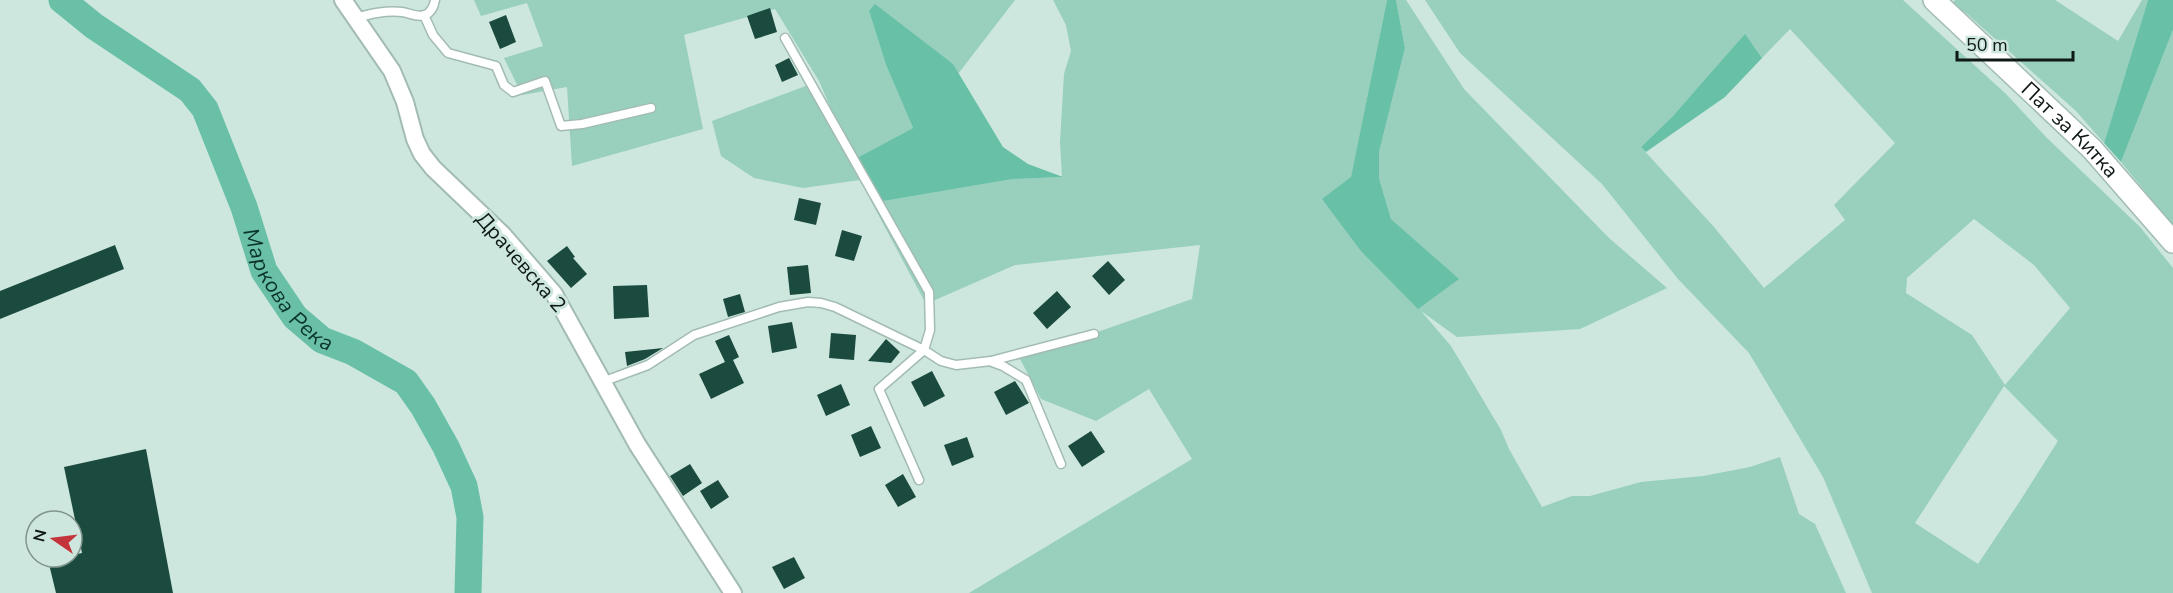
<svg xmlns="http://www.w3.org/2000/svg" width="2173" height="593" font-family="'Nunito Sans',sans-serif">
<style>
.green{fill:#98cfbd;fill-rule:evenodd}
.forest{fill:#68c0a7}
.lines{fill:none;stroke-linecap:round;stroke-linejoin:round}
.river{stroke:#69c0a7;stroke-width:27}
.building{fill:#1b4a3e}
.service-casing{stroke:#a3bcb3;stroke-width:11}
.minor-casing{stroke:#a3bcb3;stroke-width:20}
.tertiary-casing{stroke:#a3bcb3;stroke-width:24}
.service{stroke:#fff;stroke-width:8}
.minor{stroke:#fff;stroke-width:16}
.tertiary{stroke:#fff;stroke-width:21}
.labels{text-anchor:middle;stroke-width:6;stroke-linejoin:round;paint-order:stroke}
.street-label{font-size:21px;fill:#0f1916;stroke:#cde7de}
.water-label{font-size:22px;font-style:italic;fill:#0b352b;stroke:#cde7de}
</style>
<rect width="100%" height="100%" fill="#cde7de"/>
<path class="green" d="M474,0h541l-57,74 -5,-10 -84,-53 17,54 27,63 -60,32 -34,-79 -44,-72 -91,26 19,94 -131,37 -5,-79 -45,8 -18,-37 39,-12 -16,-43 -46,13z
M1053,0h334l-36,178 -29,22 136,79 -67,-60 -12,-41v-26l26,-104 -9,-48h10l58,89 145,149 58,50 -87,41 -123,8 -36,-26 30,35 50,84 8,19 33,58 30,-11h18l51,-14 62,-6 47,-9 30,-10 19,57 16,10 31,69h-877l223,-134 -43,-70 -53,32 -55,-22 -21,-40 172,-60 8,-54 -185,20 -89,39 -54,-101 141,-24 49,-2 -2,-35 4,-68 7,-23 -5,-26z
M1425,0h478l103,94 41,44 93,89 33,41v325h-301l-49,-116 -74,-124 -71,-74 -76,-95 -142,-131zM1790,29l105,114 -61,62 11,15 -81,68 -50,-61 -73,-80 31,-30 73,-82 17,23zM1974,219l60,46 36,43 -65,77 -33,-50 -66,-42 1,-15zM2004,386l54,55 -38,60 -42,63 -63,-41z
M1955,0h100l63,41 24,-41h6l-44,143 -28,-32 -110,-98 -14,-9z
M2173,30v196l-52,-64z
M811,84l49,96 -57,8 -49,-10 -33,-22 -9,-35z"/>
<path class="forest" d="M1387,0h9l9,48 -26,104v26l12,41 68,60 -41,30 -57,-58 -39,-52 29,-22z
M2148,0h25v30l-52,132 -17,-19z
M875,4l78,60 50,83 25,17 35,13 -50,2 -141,24 -19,-43 60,-32 -27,-63 -17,-54z
M1745,34l17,24 -37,39 -79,55 -5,-5 31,-30z"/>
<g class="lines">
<path class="river" id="s1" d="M62,0l32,26 96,64 15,19 39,98 20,64 31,46 27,23 31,12 53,30 17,24 23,41 18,39 6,31 -2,76"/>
</g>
<path class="building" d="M770,8l7,24 -22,7 -8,-23z
M506,15l10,27 -16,7 -11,-27z
M789,58l9,17 -16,7 -7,-17z
M799,198l22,5 -5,22 -22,-5z
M842,230l20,6 -8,25 -19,-5z
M115,245l9,24 -124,50v-28z
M567,246l8,11 -2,1 14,16 -16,14 -24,-27z
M1108,261l17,19 -16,15 -17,-19z
M808,265l3,28 -21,2 -3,-28z
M647,285l2,32 -35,2 -1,-33z
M1057,291l14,16 -24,22 -14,-16z
M740,294l5,18 -17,5 -5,-18z
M792,322l5,26 -25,5 -4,-27z
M831,333l25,2 -2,25 -25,-2z
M729,335l10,22 -6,3 11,23 -33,16 -12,-25 26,-12 -10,-21z
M886,339l14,13 -9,11 -23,-2z
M663,348l-18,11 -18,7 -2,-14z
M932,371l13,25 -21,11 -13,-25z
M1015,381l14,22 -23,12 -12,-23z
M841,384l9,21 -24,11 -9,-21z
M871,426l10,22 -21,9 -9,-22z
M1091,431l14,21 -23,15 -14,-21z
M967,437l7,20 -22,9 -8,-21z
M146,449l27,144h-117l-8,-33 24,-3v-2l10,-2 -18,-86z
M690,464l12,19 -19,13 -13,-20z
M903,474l13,23 -18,10 -13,-22z
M718,480l11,17 -18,12 -11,-18z
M794,557l11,21 -21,11 -12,-22z"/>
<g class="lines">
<defs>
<path id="service" d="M424,15l9,20 15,18 48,13 8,19 9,7 32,-11 16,45 21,-2 69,-16
M355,18c15,-4 31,-8 47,-6 8,1 15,6 23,3 7,-3 9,-9 10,-15
M785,38l144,254 1,38 -6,20 -45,39 40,91
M992,362l11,4 23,14 35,84
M602,382l46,-17 46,-30 85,-28 29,-5 13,1 14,4 89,43 17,11 15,4 35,-4 103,-27"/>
<path id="minor" d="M343,0l49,71 13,31 10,37 7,15 11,14 70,67 51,59 83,150 96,149"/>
<g id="tertiary">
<path id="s2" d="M1934,0l158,149 81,93"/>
</g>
</defs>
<use href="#service" class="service-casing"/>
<use href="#minor" class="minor-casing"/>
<use href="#tertiary" class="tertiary-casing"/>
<use href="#service" class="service"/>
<use href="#minor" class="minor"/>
<use href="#tertiary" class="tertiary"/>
</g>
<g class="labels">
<g class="street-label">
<text dy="7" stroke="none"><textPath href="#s2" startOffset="188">Пат за Китка</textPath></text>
<text transform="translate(521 262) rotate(49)" y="7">Драчевска 2</text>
</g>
<g class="water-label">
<text dy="8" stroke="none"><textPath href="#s1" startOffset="382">Маркова Река</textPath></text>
</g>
</g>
<g transform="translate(54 539) rotate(284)"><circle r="28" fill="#cde7de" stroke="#81958e" stroke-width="1.5"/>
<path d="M0-4.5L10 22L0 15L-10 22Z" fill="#c4353b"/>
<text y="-9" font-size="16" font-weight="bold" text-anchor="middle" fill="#0f1916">N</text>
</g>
<path d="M1957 51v9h116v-9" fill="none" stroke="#0f1916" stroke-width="3"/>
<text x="1966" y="51" font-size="18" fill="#0f1916" stroke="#cde7de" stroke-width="4.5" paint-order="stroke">50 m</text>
</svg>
